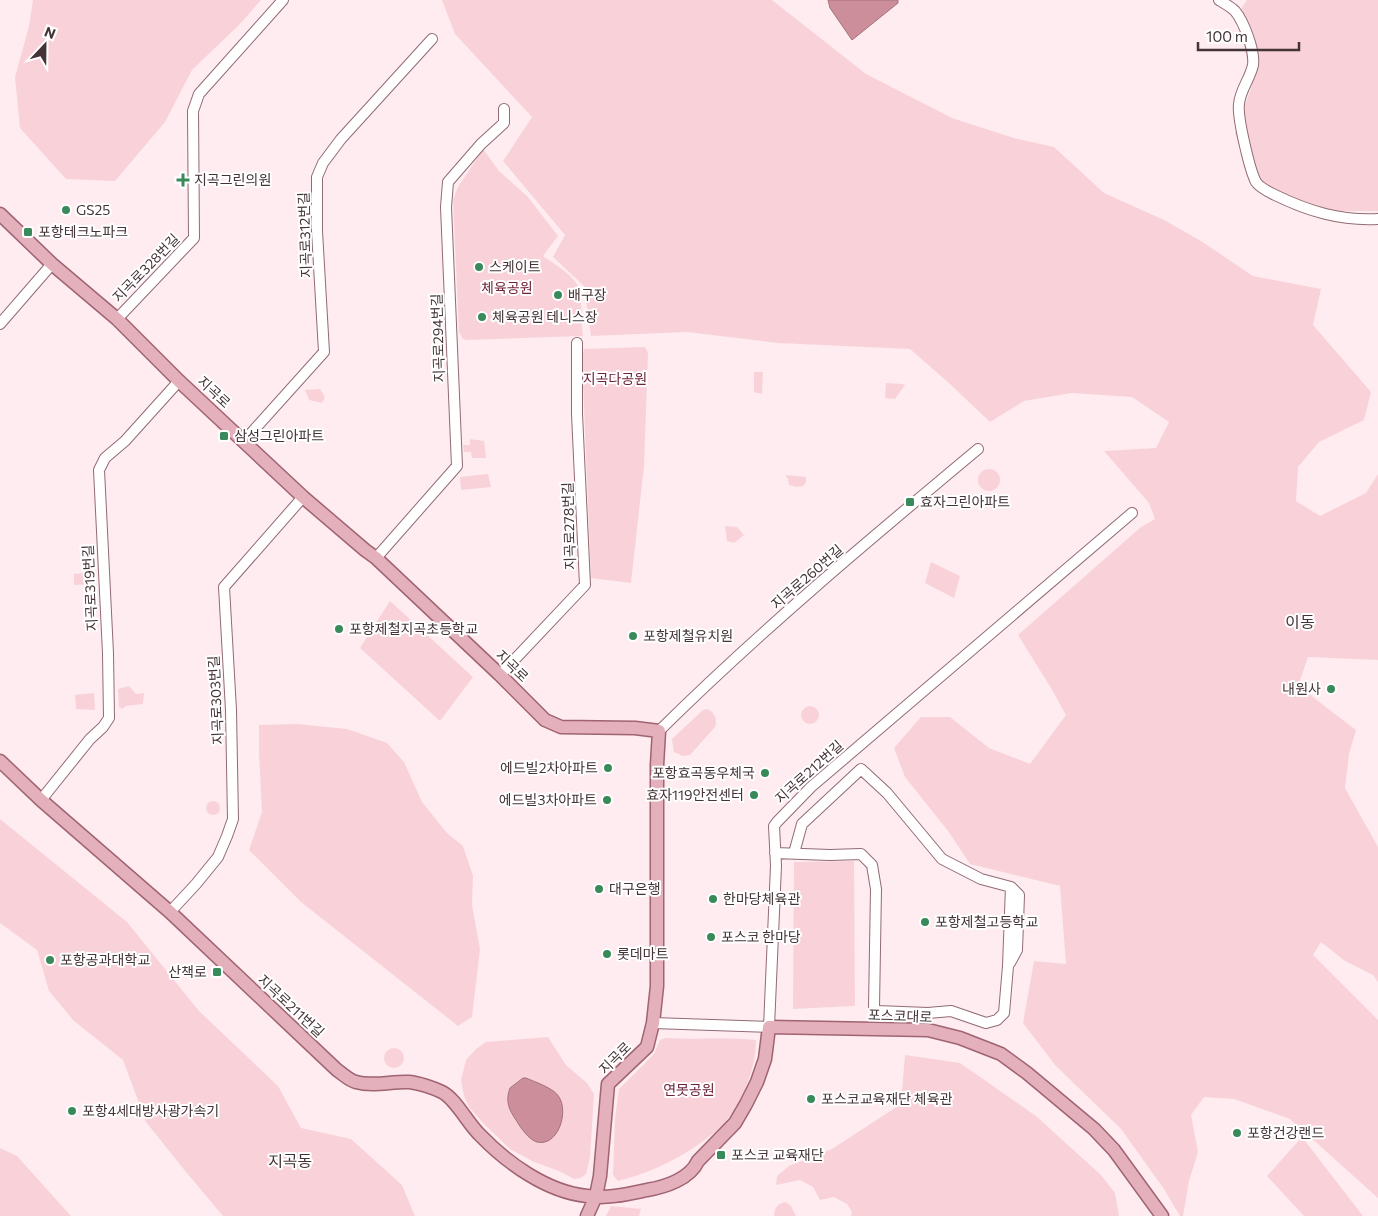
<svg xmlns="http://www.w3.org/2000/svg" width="1378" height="1216" font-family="Commissioner,'Noto Sans KR',sans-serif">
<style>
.green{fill:#f9d2d9}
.water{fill:#cd8e9b;stroke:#a4737d}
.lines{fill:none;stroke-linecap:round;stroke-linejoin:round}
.minor-casing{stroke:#916b73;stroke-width:12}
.major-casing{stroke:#a06371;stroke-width:15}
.minor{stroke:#fff;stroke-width:10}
.major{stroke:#e4b0bc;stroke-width:12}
.poi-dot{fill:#398a5b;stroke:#fff;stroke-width:2}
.labels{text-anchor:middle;stroke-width:4;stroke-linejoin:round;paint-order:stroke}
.poi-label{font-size:14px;fill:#443437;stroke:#fff;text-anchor:start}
.street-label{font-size:14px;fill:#443437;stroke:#fff}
.park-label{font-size:14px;fill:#6e233a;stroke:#fff}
.quarter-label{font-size:16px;fill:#443437;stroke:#fff}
</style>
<rect width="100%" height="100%" fill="#feecf0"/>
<path class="green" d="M33,0h228l-21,24 -48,46 -27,52 -50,59 -49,-2 -46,-51 -5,-51 14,-51z
M442,0h330l94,74 86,44 62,20 40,9 50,46 60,27 37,21 52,35 68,13 -8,36 58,67 -7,28 -45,22 -21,25 -2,34 24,15 46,-23 12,-19v186l-70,-3 -9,26 15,15 42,32 -7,24 -4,34 33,59v135l-5,-7 -28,-14 -24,-19 -8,13 65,65v178l-88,-79 -56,-20 -30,-2 -13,18 7,37 -9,29 -6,35h-3l-16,-27 -43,-60 -66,-64 -32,-42 11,-62 32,3 -6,-78 -90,-22 -22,-33 -43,-54 -11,-29 27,-31h29l39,31 41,16 36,-49 -15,-27 -33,-53 123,-108 14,-8 -6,-16 -45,-52 52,-3 13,-26 -37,-25 -60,-4 -48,8 -34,21 -40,-38 -40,-35 -132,-6 -91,-11 -96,4 -7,-50 -31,-29 12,-22 -62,-74 29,-44 -77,-83z
M1247,0h131v211h-83l-41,-25 -19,-53 17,-47 -14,-73z
M483,149l16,22 29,26 30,39 -15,20c11,8 26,16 34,28 6,11 4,38 6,52l-116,4 -4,-1 -4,-7 -6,-132 5,-13z
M645,347l3,6 -4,113 -13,117 -40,-5 -9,-220 2,-9z
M754,372h9l-1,22 -8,-2z
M886,383l17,1 2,1 -10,14 -10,-1z
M320,389l5,8 -3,6 -13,-3 -4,-10z
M470,439l14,2 2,17h-14l-1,-6h-7l-1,-7h7z
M978 480a11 11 0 1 1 22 0a11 11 0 1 1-22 0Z
M488,474l3,13 -30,3 -1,-13z
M785,475l21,2v5l-3,4 -6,1 -8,-2 -1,-6z
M725,526l12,1 7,8 -10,8 -7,-2z
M931,562l29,14 -6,22 -29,-15z
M90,572l1,12 -17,1v-11z
M390,601l83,76 -33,44 -80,-73z
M129,686l7,8 8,-1 -1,11 -17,2 -4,3 -3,-2 -1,-18z
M94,693l1,17 -19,-1 -1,-14z
M801 715a9 9 0 1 1 18 0a9 9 0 1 1-18 0Z
M707,709c7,2 11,11 8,18l-25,28 -7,1 -9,-4 -2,-13 31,-29z
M297,724l50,5 40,14 17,19 18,40 25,31 16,13 10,30 -1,29 8,44 -8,68 -14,9 -157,-124 -52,-52 13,-38 -3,-58v-29z
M206 808a7 7 0 1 1 14 0a7 7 0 1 1-14 0Z
M0,819l127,103 72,89 79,75 23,42 50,11 51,46 13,31h-192l-37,-44 -40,-50 -23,-62 -49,-39 -25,-30 -12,-41 -37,-27z
M854,861l1,145 -62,3 1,-147z
M548,1037l18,28 21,18 7,11 -4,63 -4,17 -5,4 -7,1 -15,-8 -25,-9 -24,-13 -27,-26 -14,-16 -5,-11 -3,-16 5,-20 10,-11 10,-7z
M665,1038c31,2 61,-1 91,2 0,27 -11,54 -26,76 -4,7 -10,12 -16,17 -29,23 -60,39 -96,48l-5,-6 2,-56 4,-30 35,-35 6,-14z
M384 1058a10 10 0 1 1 20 0a10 10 0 1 1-20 0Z
M905,1055l55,8 76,53 65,59 14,18 4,23h-268l1,-4 -5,-8 -13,-7 -14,3 -7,-13 -13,-7 -24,5 1,-9 12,-10 43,-17 69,-45z
M1302,1137l61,79h-59l-37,-40z
M0,1148l17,8 54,60h-71z
M786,1202l5,4 5,10h-22c0,-8 4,-13 12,-14z
M611,1206l30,3 -2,7h-33z"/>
<path class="water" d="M828,0h70v3l-46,37 -22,-32z
M523,1078h3c9,4 28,10 33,19 10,15 -1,50 -22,45 -8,-2 -17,-15 -21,-22 -7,-10 -11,-19 -6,-32z"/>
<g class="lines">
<defs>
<path id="minor" d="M1219,0c5,3 12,7 16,11 9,11 20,40 18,54 -3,14 -13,25 -14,39 -2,13 11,67 17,78 4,6 13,10 19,13 33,16 65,26 103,24
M117,319l77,-81 -1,-127 6,-17 84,-94
M0,324l52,-60
M244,441l80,-89 -7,-121v-54l6,-14 18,-24 91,-100
M376,558l81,-92 -11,-259 2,-25 33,-38 23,-21v-14
M500,675l85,-90 -8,-171v-71
M659,731c101,-100 210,-191 319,-282
M41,800l49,-61 13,-12 6,-9 -1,-65 -9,-183 6,-12 20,-17 54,-60
M775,853l55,2 31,-1 11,11 4,24 -2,118 3,4 51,2 23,-2 35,12 11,-3 7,-7 4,-47 3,-79
M794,853l8,-29 59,-55 26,24 55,66 39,20 30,8 8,8 -2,55 -7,13
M170,912l26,-28 22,-27 9,-21 6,-17 -2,-109 -7,-123 79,-90
M653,1023l116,4 7,-161 -2,-40 3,-4 34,-35 321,-274"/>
<path id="major" d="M0,214l52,50 65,55 62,62 124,116 62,53 11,8 124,117 45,45 16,7 74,1 24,3 -2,34v221l-4,37 -6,24 -39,37 -8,92 -4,20 -9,20
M0,761l41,39 129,112 167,158c6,4 13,11 19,12 18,5 36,-1 53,0 10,1 25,6 33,10 14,7 26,32 38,43 27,28 67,57 107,61 20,3 41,-2 60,-6 18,-3 43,-11 51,-29l37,-38 11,-19 11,-22 8,-23 4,-32 159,3 32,8 41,16 26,19 67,56 20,21 48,66"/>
</defs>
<use href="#minor" class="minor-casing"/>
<use href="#major" class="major-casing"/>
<use href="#minor" class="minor"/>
<use href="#major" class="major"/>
</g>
<g class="poi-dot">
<path d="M180.5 172.5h5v5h5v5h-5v5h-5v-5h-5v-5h5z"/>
<circle cx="66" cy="210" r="5"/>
<rect x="23" y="227" width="10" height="10" rx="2.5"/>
<circle cx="479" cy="267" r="5"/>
<circle cx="558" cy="295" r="5"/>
<circle cx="482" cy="317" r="5"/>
<rect x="219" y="431" width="10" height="10" rx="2.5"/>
<rect x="905" y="497" width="10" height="10" rx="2.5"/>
<circle cx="339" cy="629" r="5"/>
<circle cx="633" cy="636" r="5"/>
<circle cx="1331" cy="689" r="5"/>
<circle cx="608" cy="768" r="5"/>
<circle cx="765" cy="773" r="5"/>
<circle cx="754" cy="795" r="5"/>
<circle cx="607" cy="800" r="5"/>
<circle cx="599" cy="889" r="5"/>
<circle cx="713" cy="899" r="5"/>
<circle cx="925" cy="922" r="5"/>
<circle cx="711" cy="937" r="5"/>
<circle cx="607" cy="954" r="5"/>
<circle cx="50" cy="960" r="5"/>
<rect x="212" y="967" width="10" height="10" rx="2.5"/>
<circle cx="811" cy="1099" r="5"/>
<circle cx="72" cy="1111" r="5"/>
<circle cx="1237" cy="1133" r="5"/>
<rect x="716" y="1150" width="10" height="10" rx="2.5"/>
</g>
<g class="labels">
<g class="poi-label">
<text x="194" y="185">지곡그린의원</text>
<text x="76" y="215">GS25</text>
<text x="38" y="237">포항테크노파크</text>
<text x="489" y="272">스케이트</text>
<text x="568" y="300">배구장</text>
<text x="492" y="322">체육공원 테니스장</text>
<text x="234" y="441">삼성그린아파트</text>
<text x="920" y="507">효자그린아파트</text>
<text x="349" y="634">포항제철지곡초등학교</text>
<text x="643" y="641">포항제철유치원</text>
<text x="1321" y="694" text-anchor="end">내원사</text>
<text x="598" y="773" text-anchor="end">에드빌2차아파트</text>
<text x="755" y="778" text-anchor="end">포항효곡동우체국</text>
<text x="744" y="800" text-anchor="end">효자119안전센터</text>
<text x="597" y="805" text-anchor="end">에드빌3차아파트</text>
<text x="609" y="894">대구은행</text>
<text x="723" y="904">한마당체육관</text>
<text x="935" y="927">포항제철고등학교</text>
<text x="721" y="942">포스코 한마당</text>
<text x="617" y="959">롯데마트</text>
<text x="60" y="965">포항공과대학교</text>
<text x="207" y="977" text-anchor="end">산책로</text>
<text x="821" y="1104">포스코교육재단 체육관</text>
<text x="82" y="1116">포항4세대방사광가속기</text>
<text x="1247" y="1138">포항건강랜드</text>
<text x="731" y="1160">포스코 교육재단</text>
</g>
<g class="street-label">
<text transform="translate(305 235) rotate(-92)" y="5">지곡로312번길</text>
<text transform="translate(146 268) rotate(-46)" y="5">지곡로328번길</text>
<text transform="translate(438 338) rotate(-92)" y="5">지곡로294번길</text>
<text transform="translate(214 392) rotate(43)" y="5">지곡로</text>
<text transform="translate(569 526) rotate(-92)" y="5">지곡로278번길</text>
<text transform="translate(807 577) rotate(-41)" y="5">지곡로260번길</text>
<text transform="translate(90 588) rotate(-93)" y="5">지곡로319번길</text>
<text transform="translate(512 666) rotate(44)" y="5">지곡로</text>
<text transform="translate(216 700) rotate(-93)" y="5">지곡로303번길</text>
<text transform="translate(809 772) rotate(-42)" y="5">지곡로212번길</text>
<text transform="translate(291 1006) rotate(43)" y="5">지곡로211번길</text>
<text transform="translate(900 1016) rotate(2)" y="5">포스코대로</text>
<text transform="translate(615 1058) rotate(-45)" y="5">지곡로</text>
</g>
<g class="park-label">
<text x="507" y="293">체육공원</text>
<text x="615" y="384">지곡다공원</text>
<text x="689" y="1095">연못공원</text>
</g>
<g class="quarter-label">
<text x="1300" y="628">이동</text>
<text x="290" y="1167">지곡동</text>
</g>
</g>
<g transform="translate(45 45) rotate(22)" stroke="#ffffff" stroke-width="4" paint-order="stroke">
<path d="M0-4L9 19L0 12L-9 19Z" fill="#443437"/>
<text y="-8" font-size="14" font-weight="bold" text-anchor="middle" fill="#443437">N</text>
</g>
<path d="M1198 42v8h101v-8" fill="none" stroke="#443437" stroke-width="2.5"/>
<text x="1206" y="42" font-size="15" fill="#443437" stroke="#ffffff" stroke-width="4" paint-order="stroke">100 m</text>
</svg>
